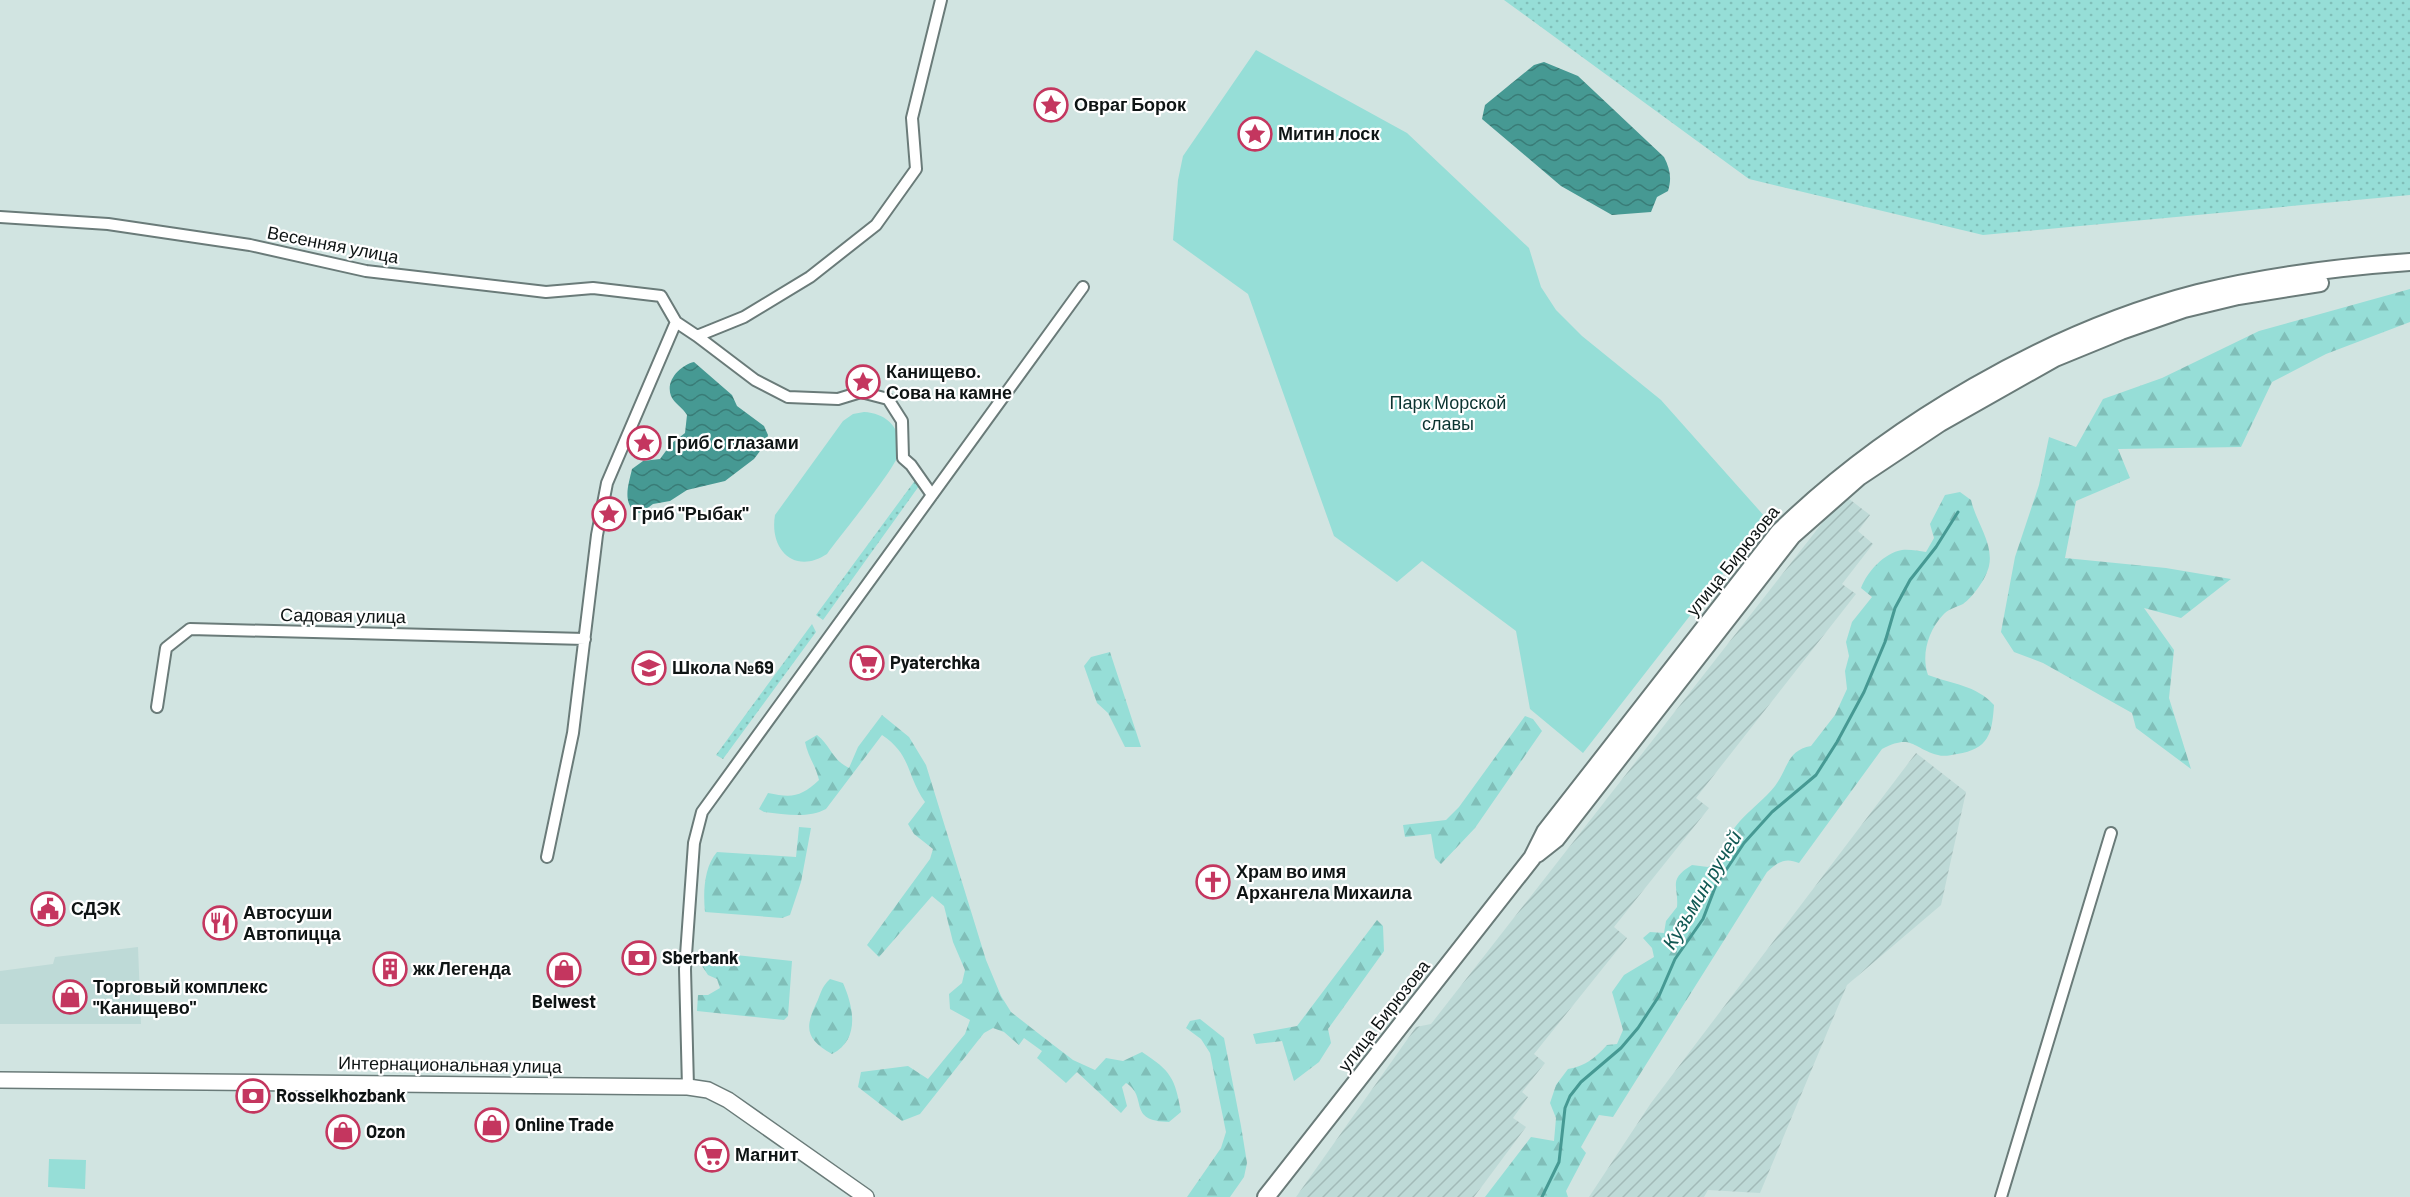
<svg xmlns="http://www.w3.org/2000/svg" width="2410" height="1197" font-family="Barlow,sans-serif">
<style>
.built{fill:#bedad7}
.industrial{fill:url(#industrial-furrows)}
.grass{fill:url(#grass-dots)}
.forest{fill:url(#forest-firs)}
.green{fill:#96ded7}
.water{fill:url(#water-waves)}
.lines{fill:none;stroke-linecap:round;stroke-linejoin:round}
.stream{stroke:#469993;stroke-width:3}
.minor-casing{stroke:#6a7b79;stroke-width:14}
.secondary-casing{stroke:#6a7b79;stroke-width:18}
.primary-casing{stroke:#6a7b79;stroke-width:20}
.minor{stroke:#fff;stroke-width:10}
.secondary{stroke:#fff;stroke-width:15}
.primary{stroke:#fff;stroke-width:16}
.labels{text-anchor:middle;stroke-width:4.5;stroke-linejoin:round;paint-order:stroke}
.poi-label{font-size:18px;font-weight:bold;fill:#0e1414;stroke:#fff;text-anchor:start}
.street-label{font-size:18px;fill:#0e1414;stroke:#fff}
.park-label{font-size:18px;fill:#0b3431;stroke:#fff}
.water-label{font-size:20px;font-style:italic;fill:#105853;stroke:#fff}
</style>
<defs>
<pattern id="industrial-furrows" width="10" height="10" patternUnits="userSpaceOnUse" patternTransform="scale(1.5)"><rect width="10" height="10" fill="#bedad7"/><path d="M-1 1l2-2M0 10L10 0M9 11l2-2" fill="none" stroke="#a2bab8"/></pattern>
<pattern id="grass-dots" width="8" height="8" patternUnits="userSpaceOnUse" patternTransform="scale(1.5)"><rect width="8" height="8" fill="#96ded7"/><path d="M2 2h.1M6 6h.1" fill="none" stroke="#80beb8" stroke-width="1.8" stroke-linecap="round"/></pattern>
<pattern id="forest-firs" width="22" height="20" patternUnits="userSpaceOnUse" patternTransform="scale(1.5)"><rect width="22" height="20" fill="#96ded7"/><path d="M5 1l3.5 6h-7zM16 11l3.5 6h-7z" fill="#80beb8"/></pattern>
<pattern id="water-waves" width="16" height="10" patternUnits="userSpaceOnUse" patternTransform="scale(1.5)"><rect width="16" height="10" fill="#469993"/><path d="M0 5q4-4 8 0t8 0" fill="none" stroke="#397c77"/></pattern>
</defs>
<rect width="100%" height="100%" fill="#d1e4e1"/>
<path class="built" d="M138,947l3,77h-141v-53l53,-7 2,-7z"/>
<path class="industrial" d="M1844,495l26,20 -12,16 15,13 -31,40 14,10 -160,204 13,10 -95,119 13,11 -93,116 11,9 -23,29 6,5 -15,21 13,9 -52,70h-178l120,-170 15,-3z
M1916,753l50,39 -25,113 -94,80 -87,208 -52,-3 -4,7h-115l62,-94z"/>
<path class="grass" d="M1504,0h906v195l-427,40 -234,-56z
M919,475l5,4 -101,141 -7,-5z
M812,624l4,8 -93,127 -7,-4z"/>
<path class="forest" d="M2410,289v33l-84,32 -54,28 -31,65 -123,2 12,29 -54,23 -11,57 101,10 65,11 -50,39 -37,-10 30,42 -5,48 22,71 -55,-41 -4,-15 -89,-50 -29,-11 -13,-20 14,-75 24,-72 10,-48 27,10 27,-48 59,-21 97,-47z
M1960,492l11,8c5,22 23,44 18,66 -3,13 -16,31 -26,38 -7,3 -16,6 -20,11 -15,16 -22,40 -15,60 24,9 48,10 66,30 -2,29 -5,44 -37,49 -6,1 -13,3 -19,1 -26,-7 -26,-22 -56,-6l-83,114c-14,-6 -21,-1 -32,9l-154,245 -14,-2 -18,32 5,6 -20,38 2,6h-83l46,-60 23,4 2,-23 -6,-15 6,-18 12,-16c18,-3 27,-11 39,-24l10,-1 6,-14 -11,-38 12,-17 30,-18 -2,-9 -9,-10 7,-6 14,1 2,-12 11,-14c2,-21 -10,-27 15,-42l16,2 15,-10c6,-37 31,-45 52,-71 13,-17 12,-36 36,-40l24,-31 12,-26 -2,-18 4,-15 -3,-14 6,-20 20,-25 -11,-9c6,-16 23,-35 41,-38 7,-1 17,1 24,2l8,-14 -4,-14 15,-29z
M1110,652l31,95h-16l-17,-34 -11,-10 -13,-37 7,-9z
M882,715l27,22 17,28 60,195 15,36 10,16 32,25 30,23 22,10 11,-12 17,3 19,-9c29,19 33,26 39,60l-12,10c-43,-1 -20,-25 -43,-39l-4,4 5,19 -6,7 -44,-41 -11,11 -29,-25 5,-7 -18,-13 -5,7 -15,-13 -11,-4 -9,5 -64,81 -18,7 -44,-34 3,-15 47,-6 20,13 37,-45 5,-14 -20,-11 -1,-15 13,-11 3,-13 -12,-28 -9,-36 -12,-10 -53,61 -12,-12 63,-86 3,-10 -19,-15 -6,-10 17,-22c-19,-27 -13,-47 -43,-67l-56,74c-19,10 -41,5 -62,3l-5,-3 9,-16c24,5 33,4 51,-13 -3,-14 -11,-23 -14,-38l12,-7c15,12 14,24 32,33l9,-21z
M1525,716l8,3 9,12 -67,97 -34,36 -6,-6 -4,-24 -26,3 -2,-12 43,-5 13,-13z
M799,827l12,1 -10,54 -11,33 -8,3 -77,-6c-2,-20 -1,-45 12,-60l79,5z
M1377,920l6,6 1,25 -56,78 3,14 -12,19 -25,19 -12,-40 -26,3 -3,-10 44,-8z
M717,953l75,8 -4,55 -4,4 -87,-9 1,-16h10l12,-7 -3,-9 -9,-4 -6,-9 4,-9z
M830,979l13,4c11,25 17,57 -11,71 -25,-14 -28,-25 -16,-50 5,-10 5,-17 14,-25z
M1200,1019l24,19 17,88 6,37 -3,14 -14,20h-43l34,-49 5,-16 -16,-79 -9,-14 -15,-11 4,-7z"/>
<path class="green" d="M1256,50l151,83 122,115 12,39 15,23 26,26 79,64 105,118 -183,235 -53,-44 -14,-78 -94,-70 -25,21 -63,-46 -86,-242 -75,-54 5,-60 5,-24z
M864,412c24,1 40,19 34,43 -3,14 -59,82 -71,99 -32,21 -58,-4 -52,-39l68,-94 10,-7z
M49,1159l37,1 -1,29 -37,-2z"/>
<path class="water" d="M1544,62l34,14 86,81c6,12 8,21 4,34l-11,6 -6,15 -39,3 -51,-29 -79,-67 3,-14 49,-40z
M694,362l38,33 5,11 27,20 4,9 -2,8 -12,16 -29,22 -38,9 -17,11 -17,3 -12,9 -6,-1c-13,-11 -6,-29 -3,-43l11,-8 17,-2 11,-15 14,-11 2,-18c-4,-7 -13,-12 -16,-19 -6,-16 10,-31 23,-34z"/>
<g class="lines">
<path class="stream" d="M1542,1197l17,-35 6,-54 5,-12 11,-14 40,-34 17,-20 21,-32 16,-37 28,-40 13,-34 28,-42 28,-31 44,-37 21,-33 27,-50 21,-50 10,-34 15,-28 26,-33 22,-35"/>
<defs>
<path id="minor" d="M0,217l108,7 142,21 116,26 180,21 47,-4 68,8 15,26 -69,161 -10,52 -24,198 -26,124
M676,322l21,14 47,-19 66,-40 66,-52 40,-56 -4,-51 29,-118
M697,336l58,44 33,17 50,2 23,-7 27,7 14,22 1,37 8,7 21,30
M157,707l9,-59 24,-19 395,10
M688,1087l-3,-118 9,-126 8,-31 381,-525
M2001,1197l110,-364"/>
<path id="secondary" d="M0,1080l688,7 20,3 20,10 138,97"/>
<path id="primary" d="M1537,854l19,-15 236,-303 67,-59 81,-54 115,-65 66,-27 63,-22 54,-13 82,-13
M1266,1197l266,-339 13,-26 234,-300c109,-107 271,-201 419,-239 69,-17 141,-26 212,-31"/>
</defs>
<use href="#minor" class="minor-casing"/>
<use href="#secondary" class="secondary-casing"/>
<use href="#primary" class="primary-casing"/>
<use href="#minor" class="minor"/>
<use href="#secondary" class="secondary"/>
<use href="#primary" class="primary"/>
</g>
<defs>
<symbol id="sight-ring" viewBox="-11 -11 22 22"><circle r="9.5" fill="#fff" stroke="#c4365f" stroke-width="1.5"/><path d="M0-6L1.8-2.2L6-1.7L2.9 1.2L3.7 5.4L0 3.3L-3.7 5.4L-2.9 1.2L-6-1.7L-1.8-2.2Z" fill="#c4365f"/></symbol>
<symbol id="supermarket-ring" viewBox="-11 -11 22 22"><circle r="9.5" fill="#fff" stroke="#c4365f" stroke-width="1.5"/><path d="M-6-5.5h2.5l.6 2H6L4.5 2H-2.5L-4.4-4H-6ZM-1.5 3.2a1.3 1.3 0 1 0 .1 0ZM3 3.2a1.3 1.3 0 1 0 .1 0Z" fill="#c4365f"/></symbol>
<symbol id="school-ring" viewBox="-11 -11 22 22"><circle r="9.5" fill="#fff" stroke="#c4365f" stroke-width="1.5"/><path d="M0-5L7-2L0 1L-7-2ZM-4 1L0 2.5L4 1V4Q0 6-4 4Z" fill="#c4365f"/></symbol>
<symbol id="church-ring" viewBox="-11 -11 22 22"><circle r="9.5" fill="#fff" stroke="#c4365f" stroke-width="1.5"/><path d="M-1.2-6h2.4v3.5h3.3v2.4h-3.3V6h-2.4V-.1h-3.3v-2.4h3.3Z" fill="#c4365f"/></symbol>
<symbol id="civic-ring" viewBox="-11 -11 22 22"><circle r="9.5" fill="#fff" stroke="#c4365f" stroke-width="1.5"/><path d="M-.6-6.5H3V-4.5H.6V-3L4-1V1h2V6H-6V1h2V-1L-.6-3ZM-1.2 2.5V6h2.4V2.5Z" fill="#c4365f"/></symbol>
<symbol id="restaurant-ring" viewBox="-11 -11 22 22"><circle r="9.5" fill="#fff" stroke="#c4365f" stroke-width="1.5"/><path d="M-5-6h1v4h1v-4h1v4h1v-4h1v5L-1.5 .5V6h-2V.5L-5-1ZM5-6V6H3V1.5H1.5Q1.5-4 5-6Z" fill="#c4365f"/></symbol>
<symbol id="bank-ring" viewBox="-11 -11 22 22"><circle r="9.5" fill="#fff" stroke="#c4365f" stroke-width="1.5"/><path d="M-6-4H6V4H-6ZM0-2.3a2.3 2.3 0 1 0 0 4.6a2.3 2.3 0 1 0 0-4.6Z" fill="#c4365f"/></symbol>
<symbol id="building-ring" viewBox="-11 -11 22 22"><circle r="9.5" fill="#fff" stroke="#c4365f" stroke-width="1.5"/><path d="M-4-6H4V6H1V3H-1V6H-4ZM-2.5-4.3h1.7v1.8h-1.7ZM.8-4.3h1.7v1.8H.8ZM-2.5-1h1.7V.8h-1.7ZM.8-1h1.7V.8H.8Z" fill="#c4365f"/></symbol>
<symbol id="shop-ring" viewBox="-11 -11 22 22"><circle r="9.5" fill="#fff" stroke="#c4365f" stroke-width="1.5"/><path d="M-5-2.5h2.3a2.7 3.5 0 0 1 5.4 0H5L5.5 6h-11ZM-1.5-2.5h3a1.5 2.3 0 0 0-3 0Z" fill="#c4365f"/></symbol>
</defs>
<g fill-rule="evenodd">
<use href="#sight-ring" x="1032" y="86" width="38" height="38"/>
<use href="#sight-ring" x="1236" y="115" width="38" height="38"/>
<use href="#sight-ring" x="844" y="363" width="38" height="38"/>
<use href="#sight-ring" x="625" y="424" width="38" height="38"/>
<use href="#sight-ring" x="590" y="495" width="38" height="38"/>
<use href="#supermarket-ring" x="848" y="644" width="38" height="38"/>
<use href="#school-ring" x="630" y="649" width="38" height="38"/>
<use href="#church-ring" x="1194" y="863" width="38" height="38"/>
<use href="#civic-ring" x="29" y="890" width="38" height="38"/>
<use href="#restaurant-ring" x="201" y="904" width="38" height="38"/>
<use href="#bank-ring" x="620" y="939" width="38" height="38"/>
<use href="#building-ring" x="371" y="950" width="38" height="38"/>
<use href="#shop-ring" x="545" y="951" width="38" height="38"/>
<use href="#shop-ring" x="51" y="978" width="38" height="38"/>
<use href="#bank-ring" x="234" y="1077" width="38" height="38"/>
<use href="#shop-ring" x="473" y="1106" width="38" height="38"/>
<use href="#shop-ring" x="324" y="1113" width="38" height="38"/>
<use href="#supermarket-ring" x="693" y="1136" width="38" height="38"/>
</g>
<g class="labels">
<g class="poi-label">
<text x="1074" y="111">Овраг Борок</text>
<text x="1278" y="140">Митин лоск</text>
<text x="886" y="378">Канищево.<tspan x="886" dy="21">Сова на камне</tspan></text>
<text x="667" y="449">Гриб с глазами</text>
<text x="632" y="520">Гриб "Рыбак"</text>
<text x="890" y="669">Pyaterchka</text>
<text x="672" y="674">Школа №69</text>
<text x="1236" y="878">Храм во имя<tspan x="1236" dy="21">Архангела Михаила</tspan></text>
<text x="71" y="915">СДЭК</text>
<text x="243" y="919">Автосуши<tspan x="243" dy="21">Автопицца</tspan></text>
<text x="662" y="964">Sberbank</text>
<text x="413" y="975">жк Легенда</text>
<text x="93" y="993">Торговый комплекс<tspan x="93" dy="21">"Канищево"</tspan></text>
<text x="564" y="1008" text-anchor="middle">Belwest</text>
<text x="276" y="1102">Rosselkhozbank</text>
<text x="515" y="1131">Online Trade</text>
<text x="366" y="1138">Ozon</text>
<text x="735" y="1161">Магнит</text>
</g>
<g class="street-label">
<text transform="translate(333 245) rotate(11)" y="6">Весенняя улица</text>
<text transform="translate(1733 561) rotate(-51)" y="6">улица Бирюзова</text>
<text transform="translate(343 616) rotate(1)" y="6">Садовая улица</text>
<text transform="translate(1384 1016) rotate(-52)" y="6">улица Бирюзова</text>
<text transform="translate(450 1065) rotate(1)" y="6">Интернациональная улица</text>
</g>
<g class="park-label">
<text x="1448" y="409">Парк Морской<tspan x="1448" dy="21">славы</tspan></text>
</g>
<g class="water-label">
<text transform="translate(1702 890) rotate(-59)" y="7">Кузьмин ручей</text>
</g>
</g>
</svg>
